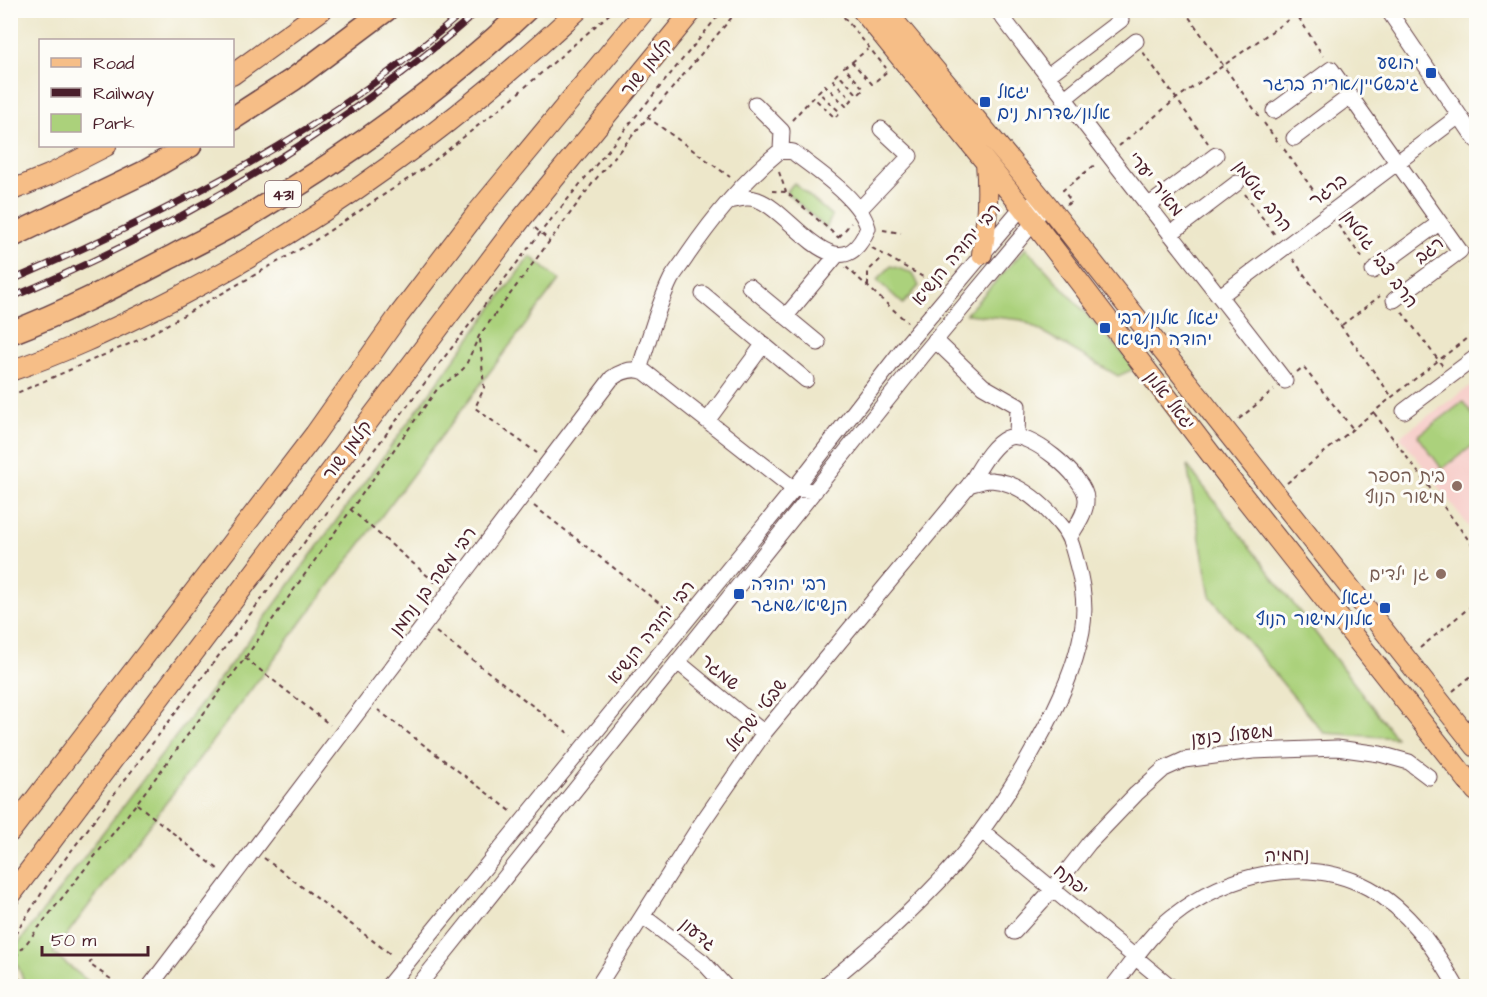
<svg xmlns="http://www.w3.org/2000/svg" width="1487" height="997" font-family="'Architects Daughter','Playpen Sans Hebrew',sans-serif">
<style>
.built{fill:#f7d0cc}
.green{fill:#abd17b;stroke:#7a7853;stroke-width:1.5}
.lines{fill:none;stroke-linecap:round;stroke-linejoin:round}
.minor-casing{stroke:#623d43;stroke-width:17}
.major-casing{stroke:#623d43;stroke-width:22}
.highway-casing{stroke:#623d43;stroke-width:25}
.path{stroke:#623d43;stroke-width:2;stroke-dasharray:4.5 4.5;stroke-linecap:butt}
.minor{stroke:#fff;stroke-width:15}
.major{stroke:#f6be87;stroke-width:20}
.highway{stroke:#f6be87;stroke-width:22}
.rail-casing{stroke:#4a1f2b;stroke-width:7}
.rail{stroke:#fdfcf7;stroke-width:4.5;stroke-dasharray:14;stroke-linecap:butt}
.transit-dot{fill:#1a4fb4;stroke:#fdfcf7;stroke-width:2}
.education-dot{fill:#8d6e63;stroke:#fdfcf7;stroke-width:2}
.labels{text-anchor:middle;stroke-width:6;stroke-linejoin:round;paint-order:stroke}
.shield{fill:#fdfcf7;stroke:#806168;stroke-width:1.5}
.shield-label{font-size:16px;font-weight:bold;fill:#4a1f2b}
.transit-label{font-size:18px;fill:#164399;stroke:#fdfcf7;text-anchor:start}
.street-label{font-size:18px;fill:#4a1f2b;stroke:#fdfcf7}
.education-label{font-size:18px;fill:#785e54;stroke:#fdfcf7;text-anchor:end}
</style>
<rect width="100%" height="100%" fill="#fdfcf7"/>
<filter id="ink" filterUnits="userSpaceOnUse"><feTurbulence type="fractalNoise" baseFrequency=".0167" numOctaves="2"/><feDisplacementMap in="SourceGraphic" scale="12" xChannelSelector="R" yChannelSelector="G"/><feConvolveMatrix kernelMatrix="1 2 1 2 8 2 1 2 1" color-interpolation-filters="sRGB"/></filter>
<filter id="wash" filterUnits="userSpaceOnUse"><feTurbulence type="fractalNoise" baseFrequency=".008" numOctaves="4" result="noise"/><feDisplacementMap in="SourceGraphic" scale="24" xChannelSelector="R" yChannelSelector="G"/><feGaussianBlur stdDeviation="1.35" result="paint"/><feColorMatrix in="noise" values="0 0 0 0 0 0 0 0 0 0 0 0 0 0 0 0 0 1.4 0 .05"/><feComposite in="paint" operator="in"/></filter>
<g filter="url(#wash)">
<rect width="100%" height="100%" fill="#ede7ca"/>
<path class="built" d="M1476,382v154l-76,-100z"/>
<path class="green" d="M794,183l38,33 -6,12 -40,-36z
M1026,248l110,120 -18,8 -96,-56 -56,-6z
M530,256l29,24 -506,673 41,33h-68l-14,-34 234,-308z
M891,266l22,7 6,13 -16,18 -26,-24z
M1463,402l13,17v24l-34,26 -24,-33z
M1187,465l209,273 -72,-5 -114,-137z"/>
</g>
<g filter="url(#ink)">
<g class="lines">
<defs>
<path id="minor" d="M997,10c94,125 193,247 288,371
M1388,10l88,130
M1047,76l74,-56
M1064,99l72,-58
M755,104l27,27 -1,19
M1274,111l57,-42 129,182 -66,49
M1294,138l56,-42
M1148,206l68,-51
M860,209l50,-53 -29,-27
M1170,234l67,-51
M1373,271l66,-48
M749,286l69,57
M703,294l103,86
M1220,296l239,-180
M786,316l51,-61
M935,340l48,46 35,20 -1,29
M639,370c10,-30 18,-63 32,-91 5,-8 11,-15 16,-23 26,-38 58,-77 94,-106l12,2c24,19 67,46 75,76 -29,69 -77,-17 -110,-28 -10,-4 -18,-1 -28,1
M1404,411l72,-54
M707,421l56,-76
M969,485c10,-15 21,-39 38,-47 20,-10 79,39 79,61 1,13 -10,27 -16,38
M679,663l85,70
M982,831l188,155
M644,917l59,45 22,24
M1014,932l38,-42 37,-47 47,-49 28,-25 20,-9 69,-9 84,-3 43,6 29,8 20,15
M150,986l462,-608c10,-7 21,-11 33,-6l149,117 21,2
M388,986l406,-497 111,-143 117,-139 23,-5
M418,986l506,-632 109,-131 5,-8
M598,986l103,-162 63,-91 205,-248c7,-2 15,-5 22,-5 28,2 51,23 68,43 11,12 14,25 18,41 6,21 9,45 5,67 -7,39 -25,76 -44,110 -30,55 -65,107 -109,151 -33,34 -69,65 -105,94
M1113,986c19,-23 35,-50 59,-69 54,-43 134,-63 197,-29 40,22 65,60 87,98"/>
<path id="major" d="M862,10l160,197 207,271 247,313
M885,10l160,192 431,545
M232,75l90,-65
M10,191l39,-16 57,-29
M982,254c5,-31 7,-59 4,-91
M10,371c51,-17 99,-40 146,-63 154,-77 296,-180 422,-298
M10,832l305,-398 84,-119 77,-101 169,-204
M10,896l512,-678 171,-208"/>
<path id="highway" d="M232,119l62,-40 92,-69
M10,237l135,-65 45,-26
M10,333c58,-22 111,-50 165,-78 24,-13 50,-25 73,-39 99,-59 194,-127 278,-206"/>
</defs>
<use href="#minor" class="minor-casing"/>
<use href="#major" class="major-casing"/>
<use href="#highway" class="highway-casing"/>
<path class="path" d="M838,10l48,58
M1184,10l75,106
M1294,10l29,46
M1143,52l65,91
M852,62l16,-13
M647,117l83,60
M792,120l21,-23 22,21 5,-6 -22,-20 7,-7 21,21 6,-6 -20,-21 6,-6 20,22 6,-6 -20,-22 8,-5 20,22 17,-14
M1264,123l16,22
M1119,146l57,-47 126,-89
M1284,149l37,52
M779,172l7,20
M772,191l14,1 53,46
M1245,194l30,41
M1067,205l4,-4 -8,-11 33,-26
M1338,225l25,34
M535,228l14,12
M883,230l18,3
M839,237l12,-14
M872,248l65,37
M1293,259l99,138
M1469,263l7,9
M846,267l61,55
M868,286v-15l15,-14
M1402,312l40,53
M1342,325l38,-29
M480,339l4,49 -9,20 62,45
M1297,372l6,-5 50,62
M10,396l135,-59 166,-94 115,-76 83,-66 105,-91
M1374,413l102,137
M1239,419l35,-29
M1287,483l105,-86 84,-66
M534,506l138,107
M350,509l87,75
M436,632l136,104
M1420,648l56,-46
M245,658l85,67
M1453,691l23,-19
M378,710l134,102
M137,804l82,66
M264,858l129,98
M10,942l46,-71 374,-495 110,-143 183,-223
M92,960l-3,4 32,22
M12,962l11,24
M10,964l126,-160 109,-146 193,-270 20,-14 7,-7 14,-31 116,-156 143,-170"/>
<use href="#minor" class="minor"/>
<use href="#major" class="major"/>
<use href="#highway" class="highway"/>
<defs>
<path id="rail" d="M10,281c162,-70 323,-153 455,-271
M10,298c170,-72 330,-166 469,-288"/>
</defs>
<use href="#rail" class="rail-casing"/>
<use href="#rail" class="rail"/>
</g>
</g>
<g class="transit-dot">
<rect x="1425" y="67" width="12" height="12" rx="3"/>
<rect x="979" y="96" width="12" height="12" rx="3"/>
<rect x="1099" y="322" width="12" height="12" rx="3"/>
<rect x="733" y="588" width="12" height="12" rx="3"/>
<rect x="1379" y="602" width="12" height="12" rx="3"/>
</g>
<g class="education-dot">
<circle cx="1457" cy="486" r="6"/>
<circle cx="1441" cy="574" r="6"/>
</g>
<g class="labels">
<rect class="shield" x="265" y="181" width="36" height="26" rx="4.5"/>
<g class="shield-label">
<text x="283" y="200">431</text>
</g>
<g class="transit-label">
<text x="1419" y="69" text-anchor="end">יהושע<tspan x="1419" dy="21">גיבשטיין/אריה ברגר</tspan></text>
<text x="997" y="98">יגאל<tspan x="997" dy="21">אלון/שדרות נים</tspan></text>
<text x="1117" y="324">יגאל אלון/רבי<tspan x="1117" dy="21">יהודה הנשיא</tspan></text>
<text x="751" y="590">רבי יהודה<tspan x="751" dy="21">הנשיא/שמגר</tspan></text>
<text x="1373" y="604" text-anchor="end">יגאל<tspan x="1373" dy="21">אלון/מישור הנוף</tspan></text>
</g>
<g class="street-label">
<text transform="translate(646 67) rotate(-50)" y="6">קלמן שור</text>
<text transform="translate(1156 184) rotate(51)" y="6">מאיר יערי</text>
<text transform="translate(1328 190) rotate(-37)" y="6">ברגר</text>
<text transform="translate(1263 196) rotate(53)" y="6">הרב גוטמן</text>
<text transform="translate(1429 250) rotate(-38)" y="6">רגב</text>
<text transform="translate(956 254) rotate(-50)" y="6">רבי יהודה הנשיא</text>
<text transform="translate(1380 259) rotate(54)" y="6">הרב צבי גוטמן</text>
<text transform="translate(1170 400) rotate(52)" y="6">יגאל אלון</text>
<text transform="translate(347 450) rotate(-53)" y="6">קלמן שור</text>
<text transform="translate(433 581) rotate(-53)" y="6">רבי משה בן נחמן</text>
<text transform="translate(651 632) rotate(-51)" y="6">רבי יהודה הנשיא</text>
<text transform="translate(720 672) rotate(40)" y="6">שמגר</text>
<text transform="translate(756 715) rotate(-52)" y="6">שבטי ישראל</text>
<text transform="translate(1232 735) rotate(-6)" y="6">משעול כנען</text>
<text transform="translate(1287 855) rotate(-2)" y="6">נחמיה</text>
<text transform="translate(1071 880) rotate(39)" y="6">יפתח</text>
<text transform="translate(698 934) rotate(39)" y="6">גדעון</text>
</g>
<g class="education-label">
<text x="1445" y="482">בית הספר<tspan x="1445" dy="21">מישור הנוף</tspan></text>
<text x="1429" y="580">גן ילדים</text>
</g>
</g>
<rect width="1487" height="997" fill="none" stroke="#fdfcf7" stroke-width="36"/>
<rect x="39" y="39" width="195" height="108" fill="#fdfcf7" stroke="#b5a4a5" stroke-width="1.5"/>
<rect x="51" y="58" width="30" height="9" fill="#f6be87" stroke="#b5a4a5" stroke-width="1.5"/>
<text x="93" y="69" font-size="18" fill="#4a1f2b">Road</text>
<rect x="51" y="88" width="30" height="9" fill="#4a1f2b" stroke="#b5a4a5" stroke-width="1.5"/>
<text x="93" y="99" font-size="18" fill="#4a1f2b">Railway</text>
<rect x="51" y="114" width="30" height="18" fill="#abd17b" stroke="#b5a4a5" stroke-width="1.5"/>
<text x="93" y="129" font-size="18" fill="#4a1f2b">Park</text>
<path d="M42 946v9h106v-9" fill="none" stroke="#4a1f2b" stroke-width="3"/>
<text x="51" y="946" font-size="18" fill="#4a1f2b" stroke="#fdfcf7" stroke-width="4.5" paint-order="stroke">50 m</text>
</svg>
